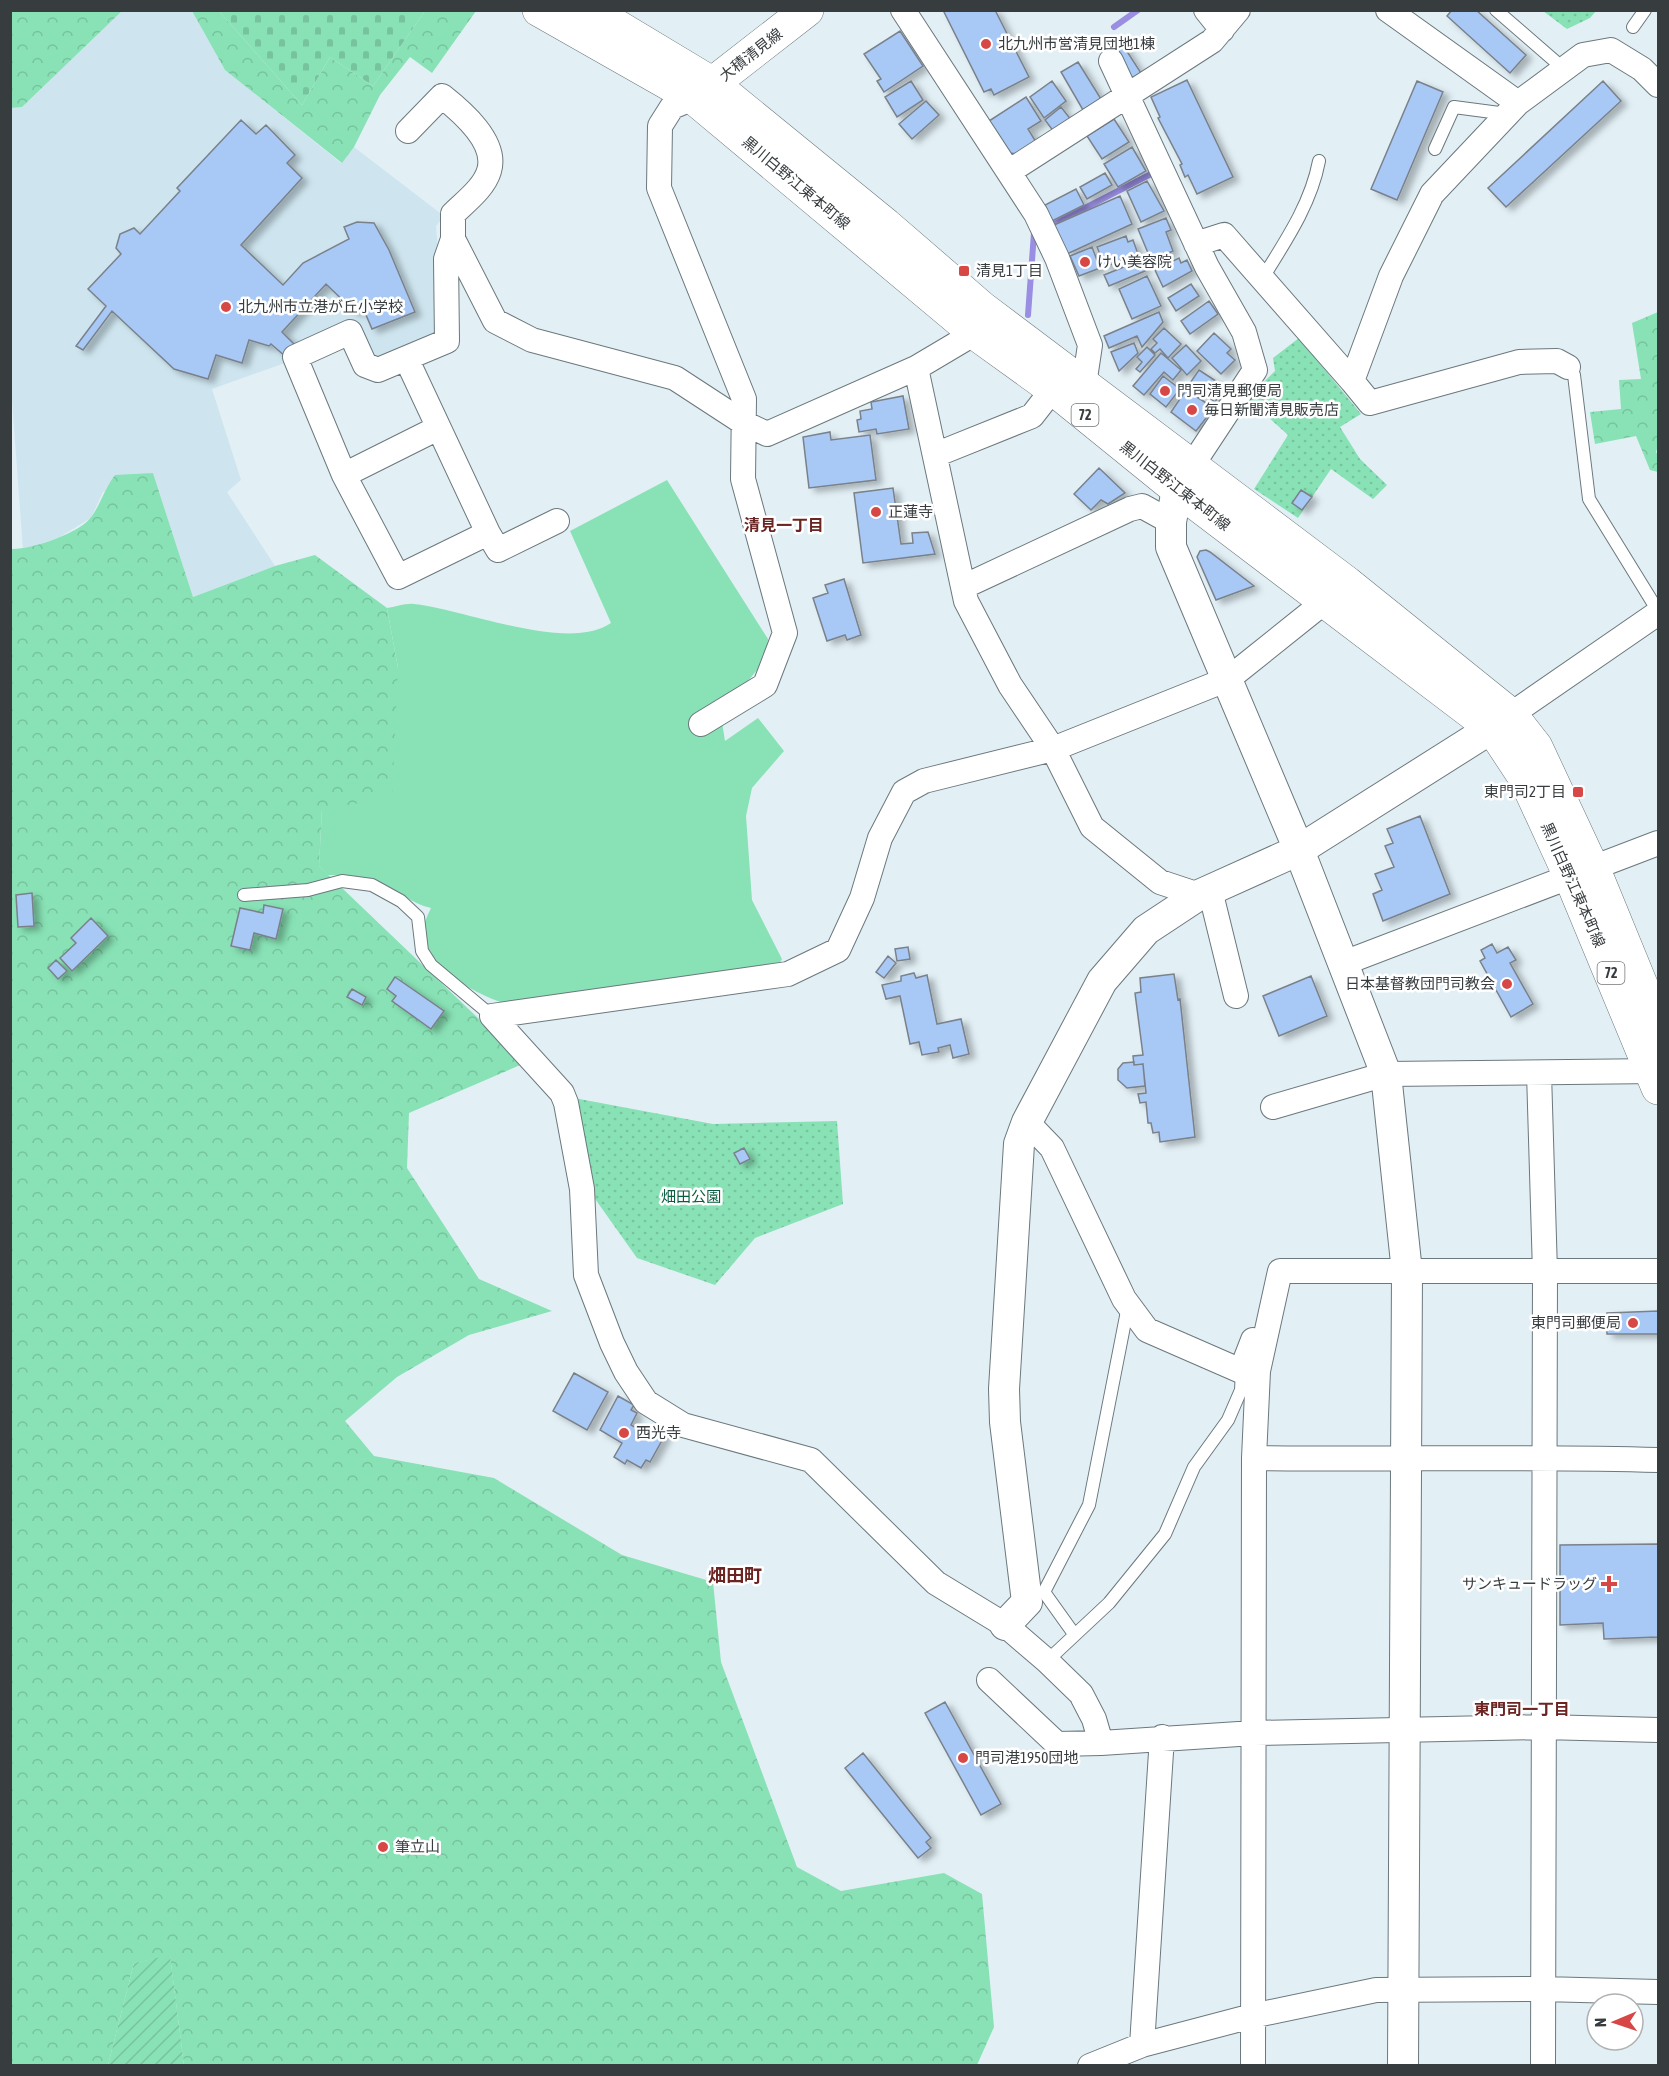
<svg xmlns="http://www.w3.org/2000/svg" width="1669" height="2076" font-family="'Asap Condensed','Noto Sans JP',sans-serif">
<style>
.built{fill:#cee5ef}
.grass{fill:#88e2b5}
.forest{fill:url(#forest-crowns)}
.cemetery{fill:url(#cemetery-stones)}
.park{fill:url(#park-dots)}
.garden{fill:url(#garden-furrows)}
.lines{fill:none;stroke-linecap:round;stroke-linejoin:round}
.stream{stroke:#998ee2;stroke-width:6}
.building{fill:#a8c8f6;stroke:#7a818b;stroke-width:1.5;filter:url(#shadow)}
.service-casing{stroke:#6b787d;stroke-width:14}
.minor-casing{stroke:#6b787d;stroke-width:26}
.tertiary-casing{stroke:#6b787d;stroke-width:32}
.secondary-casing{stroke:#6b787d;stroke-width:34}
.primary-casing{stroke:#6b787d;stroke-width:34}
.service{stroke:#fff;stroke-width:12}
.minor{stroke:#fff;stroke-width:24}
.tertiary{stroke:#fff;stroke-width:30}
.secondary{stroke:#fff;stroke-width:33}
.primary{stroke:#fff;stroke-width:33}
.poi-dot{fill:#d64746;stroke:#fff;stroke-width:2}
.labels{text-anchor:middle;stroke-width:5;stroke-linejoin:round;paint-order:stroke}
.shield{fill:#fff;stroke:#737679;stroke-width:1.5}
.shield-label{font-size:14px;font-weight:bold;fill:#373c3f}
.poi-label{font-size:15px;fill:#373c3f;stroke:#fff;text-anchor:start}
.street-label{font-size:15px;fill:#373c3f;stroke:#fff}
.park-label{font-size:15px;fill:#085e3f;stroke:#fff}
.neighbourhood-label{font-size:16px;font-weight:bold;fill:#6a2422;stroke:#fff}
.quarter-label{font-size:18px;font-weight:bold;fill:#6a2422;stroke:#fff}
</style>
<defs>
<pattern id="forest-crowns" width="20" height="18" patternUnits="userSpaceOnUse" patternTransform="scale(1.5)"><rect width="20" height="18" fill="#88e2b5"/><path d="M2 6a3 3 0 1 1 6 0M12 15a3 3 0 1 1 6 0" fill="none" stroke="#76c39d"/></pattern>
<pattern id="cemetery-stones" width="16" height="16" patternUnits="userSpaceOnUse" patternTransform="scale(1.5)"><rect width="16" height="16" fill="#88e2b5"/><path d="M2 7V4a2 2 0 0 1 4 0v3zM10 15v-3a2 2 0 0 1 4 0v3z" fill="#76c39d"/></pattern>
<pattern id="park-dots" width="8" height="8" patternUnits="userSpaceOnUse" patternTransform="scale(1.5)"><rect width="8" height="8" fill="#88e2b5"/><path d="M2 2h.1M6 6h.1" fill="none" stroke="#76c39d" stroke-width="1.8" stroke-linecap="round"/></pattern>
<pattern id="garden-furrows" width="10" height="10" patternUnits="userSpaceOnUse" patternTransform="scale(1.5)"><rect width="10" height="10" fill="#88e2b5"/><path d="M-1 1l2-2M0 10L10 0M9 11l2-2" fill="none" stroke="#76c39d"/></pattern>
<filter id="shadow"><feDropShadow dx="6" dy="4" stdDeviation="3" flood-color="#0004"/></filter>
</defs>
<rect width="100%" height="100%" fill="#e2f0f6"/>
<path class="built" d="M122,11h70l33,59 116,93 13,-16 90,69 -8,10 5,66 -1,40 -60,27 -8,-4 -17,-33 -70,41 -73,26 29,91 -14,12 48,74 -82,31 -40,-124 -50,19 -12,26 -33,20 -35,12 -13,-177v-265l12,-1z"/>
<path class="grass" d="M667,480l101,159 -2,20 -32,39 -15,5 6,38 33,-23 26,33 -32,37 -6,28 6,84 30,59 -4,8 -272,37c-30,-10 -83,-36 -82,-75 0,-8 4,-14 7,-21 -20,-4 -36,-20 -55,-27 -16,-6 -32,-6 -48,-6l-9,-9 3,-57 76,-141 -11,-60c8,-1 19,-5 27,-4 50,5 154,49 197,19l-41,-92z"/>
<path class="forest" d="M10,11l1,-1 111,1 -100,96 -11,1z
M192,11h27l83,94 28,-48 43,29 52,-75h51l-44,62 -22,-16 -30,38 -26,52 -12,16 -117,-93z
M1658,312v134l-2,6 2,3v17l-8,-2 -14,-34 -41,8 -5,-32 31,-3 -2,-29 22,-1 -9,-56z
M153,473l40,124 82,-31 40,-11 72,53 11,60 -6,130 -70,11 -3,57 206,197 -116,50 -2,55 72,111 73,32 -83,24 -72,42 -52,44 29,35 120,22 128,77 91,27 8,80 76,205 44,24 103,-18 38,21 12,133 -17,38h-793l-14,-109 -36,7 -26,102 -97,1v-1517c19,1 70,-16 81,-33 9,-13 13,-28 23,-41z"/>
<path class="cemetery" d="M219,11h206l-52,75 -43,-29 -28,48z"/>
<path class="park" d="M1543,11h53l-6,7 -23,11z
M1299,338l62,76 -21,13 20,32 27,26 -14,14 -42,-30 -33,49 -44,-29 34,-54 -41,-37 28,-27 -2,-13z
M574,1098l139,26 124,-3 6,83 -88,34 -40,47 -78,-27 -44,-62z"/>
<path class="garden" d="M170,1955l14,110h-76l26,-102z"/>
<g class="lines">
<path class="stream" d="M1114,27l24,-17
M1052,225l101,-52
M1028,315l6,-82"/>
</g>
<path class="building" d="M943,10h52l34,67 -35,18 -3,-6 -7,3z
M1452,10h24l50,45 -16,18 -63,-57z
M900,31l23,35 -39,26 -7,-11 4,-2 -17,-25z
M1119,39l22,34 -6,5 -7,-2 -16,-24z
M1078,62l23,37 -18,11 -22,-38z
M1187,80l46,97 -36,17 -9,-19 -3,2 -5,-12 2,-1 -24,-46 2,-1 -9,-20z
M911,81l12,19 -26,17 -12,-20z
M1052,81l14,20 -22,17 -14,-21z
M1417,81l26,11 -46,108 -26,-11z
M1603,81l18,20 -115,106 -18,-19z
M1026,97l15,24 -13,8 8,13 -19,12 -7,-1 -21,-32z
M926,101l13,14 -27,24 -13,-15z
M1061,107l11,14 -18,11 -9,-12z
M1114,119l15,23 -27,17 -15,-23z
M241,120l15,14 10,-9 29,30 -8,8 15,15 -61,67 42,40 20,-22 46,-24 -5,-12 13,-5 17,1 15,27 26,62 -43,17 -9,-21 -8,4 -29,-28 -44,48 14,14 -10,11 -15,-13 -2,2 -20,-6 -7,23 -26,-8 -8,24 -34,-10 -62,-58 -29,39 -7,-4 30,-40 -18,-17 33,-35 -5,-6 4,-14 14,-6 6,6 40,-43 -3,-3z
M1132,147l14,24 -28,16 -14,-23z
M1105,173l7,12 -25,14 -7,-12z
M1147,181l17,30 -23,11 -14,-31z
M1076,189l8,16 -32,16 -7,-16z
M1120,196l12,28 -65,30 -13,-29z
M1166,218l5,12 -5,2 7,19 -7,3 2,5 -15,6 -15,-36z
M1126,236l2,6 5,-2 5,14 -33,13 -8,-20z
M1092,247l8,21 -21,8 -9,-20z
M1179,258l2,5 6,-3 5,11 -29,16 -8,-17z
M1141,260l4,11 -36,15 -5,-11z
M1147,276l14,30 -29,13 -13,-30z
M1191,284l8,12 -23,15 -8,-13z
M1209,301l9,13 -28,20 -9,-13z
M1159,312l4,10 -21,25 -5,-11 -28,12 -5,-12z
M1164,328l17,16 -13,14 -8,-9 -5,4 -4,-4 6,-6 -4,-4z
M1214,333l17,16 -4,4 8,7 -14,14 -24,-23z
M1134,343l4,10 -19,18 -8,-19z
M1186,345l15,16 -14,14 -15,-17z
M1147,347l8,8 -15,17 -4,-3 6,-7 -5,-5z
M1161,353l20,17 -8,10 -9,-8 -20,23 -11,-9z
M1199,370l26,17 -10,15 -25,-19z
M1163,376l17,13 -14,18 -16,-13z
M1186,390l28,18 -18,23 -25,-19z
M903,396l6,33 -32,5 -1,-5 -17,3 -2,-12 4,-1 -1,-8 12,-2 -1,-7z
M830,432l1,8 39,-5 6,45 -67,8 -6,-51z
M1099,468l26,25 -17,11 -7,-4 -10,10 -17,-16z
M893,488l8,56 12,-1 -1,-10 16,-1 7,22 -72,9 -9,-70z
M1301,490l11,7 -10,13 -10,-7z
M1206,550l4,2 44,34 -38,14 -19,-43 3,-6z
M844,579l17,56 -14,5 -2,-5 -18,6 -14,-43 15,-5 -3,-8z
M1420,816l30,78 -67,27 -10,-27 9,-4 -7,-16 19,-7 -9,-21 8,-3 -6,-14z
M32,893l2,33 -16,1 -2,-32z
M264,905l19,4 -7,30 -22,-6 -4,17 -19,-4 9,-38 23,5z
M91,918l17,18 -36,35 -12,-13 16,-15 -5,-5z
M1492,944l5,9 11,-6 8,13 -6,3 23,41 -22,13 -31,-56 5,-3 -4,-8z
M908,947l2,12 -13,2 -2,-12z
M888,956l8,7 -12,15 -8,-6z
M56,960l11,11 -9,8 -10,-11z
M914,973l2,5 11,-3 10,49 24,-5 8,35 -16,4 -3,-13 -12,3 1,4 -17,3 -3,-13 -9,2 -10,-48 -14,3 -4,-14 19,-4v-5z
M1174,974l4,26 2,-1 15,138 -35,5 -1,-10 -6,1 -2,-10h-3l-2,-21 -6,1 -2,-9 8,-1 -3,-29 -9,1 -1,-9 10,-1 -8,-62 6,-1 -1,-14z
M1311,976l16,40 -48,20 -16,-40z
M395,977l49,34 -13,18 -39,-28 4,-5 -9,-7z
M352,989l14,8 -4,8 -15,-8z
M1134,1062v3l9,-1 2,22 -18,2 -9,-8v-11l5,-6z
M744,1148l6,11 -10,5 -6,-11z
M1658,1311v23h-51v-21z
M574,1373l34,19 -21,38 -34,-19z
M618,1396l16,9 -3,5 6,3 -6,12 22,13 4,-8 8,5 -15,27 -4,-2 -5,8 -14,-8 -2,4 -11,-7 8,-14 -22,-13z
M1658,1544v93l-54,2 -1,-16 -43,2v-80z
M945,1702l56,102 -20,11 -56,-102z
M863,1753l68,85 -5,4 5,6 -13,10 -73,-90z"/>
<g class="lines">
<defs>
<path id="service" d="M1496,10l68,59
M1633,27l12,-17
M1435,149l19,-42 53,7
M1262,279c23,-37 49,-75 57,-118
M1568,367l6,8 15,124 69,112
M244,895l64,-5 34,-9 30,4 29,16 17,16 4,34 9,14 61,51
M1074,1634l-30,-42 45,-87 39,-199
M1047,1661l62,-58 56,-69 29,-67 34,-47 13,-30 1,-20"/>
<path id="minor" d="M903,10l133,204 21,44 33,87 -6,40
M1206,10l16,20
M1388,10l130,93
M1111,61l96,206 37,65 11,38 -72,109
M694,98l-22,9 -12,19 -1,62 85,211 -1,80 42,154 -20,52 -64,39
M408,131l34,-35c19,15 56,46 47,75 -5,17 -24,31 -36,43v25
M1010,171l202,-130 26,-31
M1196,244l28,-9 128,146
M975,333l-59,35 50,233 44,84 43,64 39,78 68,55 39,13
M407,360l81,173
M1568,367l-11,-6 -38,1 -149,41 -18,-22 39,-105 41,-82 86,-91 65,-48 28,-5 31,19 16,16
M935,455l97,-39 21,-27
M344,475l94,-47
M557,521l-59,29 -10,-17 -90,44 -54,-102 -49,-118 55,-25 15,33 13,5 69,-29 -1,-82 7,-20 42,82 37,19 143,38 69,45 23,11 149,-66
M963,587l167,-78 12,-3 29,16
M1497,724l161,-111
M1210,890l26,106
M1344,963l314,-120
M492,1016l70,77 4,10 16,86 4,86 26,68 14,29 20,30 37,23 128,35 125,123 69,42 42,36 34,33 13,25 7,24 153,-10 289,-6 115,3
M492,1016l296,-42 50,-24 24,-52 18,-60 24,-46 20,-11 129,-32 175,-70 110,-88
M1539,1073l6,199 -2,794
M1273,1107l113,-33 272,-3
M1027,1122l25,26 72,151 23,31 94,41 12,-31
M1254,1458c135,2 270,-2 404,2
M989,1680l68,64 44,-1
M1142,2045l20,-308
M1090,2066l52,-21 110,-29 124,-26 166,-1 116,3
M1253,2066l1,-608 4,-87 22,-100h378"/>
<path id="tertiary" d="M1177,489l-6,33v25l128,303 87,224 21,198 -4,794
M1005,1625l22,-23 -22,-180 -1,-33 15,-245 8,-22 75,-141 44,-51 53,-35 100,-45 193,-122"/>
<path id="secondary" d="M694,98l113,-88"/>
<path id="primary" d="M539,10l155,88 281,235 86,62 116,94 315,239 33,50 45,98 88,212
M590,10l123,74 173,141 96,83 365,275 164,132 25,32 63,135 59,144"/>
</defs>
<use href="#service" class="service-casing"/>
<use href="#minor" class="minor-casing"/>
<use href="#tertiary" class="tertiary-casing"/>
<use href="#secondary" class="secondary-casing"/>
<use href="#primary" class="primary-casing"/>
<use href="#service" class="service"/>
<use href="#minor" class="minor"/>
<use href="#tertiary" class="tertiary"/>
<use href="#secondary" class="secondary"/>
<use href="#primary" class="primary"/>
</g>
<g class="poi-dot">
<circle cx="986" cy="44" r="6"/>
<circle cx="1085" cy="262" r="6"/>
<rect x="958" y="265" width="12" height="12" rx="3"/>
<circle cx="226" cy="307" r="6"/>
<circle cx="1165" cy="391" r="6"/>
<circle cx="1192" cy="410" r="6"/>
<circle cx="876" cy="512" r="6"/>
<rect x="1572" y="786" width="12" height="12" rx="3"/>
<circle cx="1507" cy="984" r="6"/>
<circle cx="1633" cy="1323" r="6"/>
<circle cx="624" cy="1433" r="6"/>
<path d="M1606 1575h6v6h6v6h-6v6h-6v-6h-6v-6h6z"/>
<circle cx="963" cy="1758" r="6"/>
<circle cx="383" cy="1847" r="6"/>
</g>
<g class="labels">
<g class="shield">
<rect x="1071.5" y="404" width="27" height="22" rx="4.5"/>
<rect x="1597.5" y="962" width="27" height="22" rx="4.5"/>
</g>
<g class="shield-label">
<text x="1085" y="420">72</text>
<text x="1611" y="978">72</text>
</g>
<g class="poi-label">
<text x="998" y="49">北九州市営清見団地1棟</text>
<text x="1097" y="267">けい美容院</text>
<text x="976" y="276">清見1丁目</text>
<text x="238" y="312">北九州市立港が丘小学校</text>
<text x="1177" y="396">門司清見郵便局</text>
<text x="1204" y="415">毎日新聞清見販売店</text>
<text x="888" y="517">正蓮寺</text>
<text x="1566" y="797" text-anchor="end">東門司2丁目</text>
<text x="1495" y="989" text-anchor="end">日本基督教団門司教会</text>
<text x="1621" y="1328" text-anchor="end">東門司郵便局</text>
<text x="636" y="1438">西光寺</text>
<text x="1597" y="1589" text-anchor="end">サンキュードラッグ</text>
<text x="975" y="1763">門司港1950団地</text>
<text x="395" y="1852">筆立山</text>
</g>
<g class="street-label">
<text transform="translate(751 55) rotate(-38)" y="5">大積清見線</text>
<text transform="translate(796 183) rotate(40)" y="5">黒川白野江東本町線</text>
<text transform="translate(1175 486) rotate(38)" y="5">黒川白野江東本町線</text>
<text transform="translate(1573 885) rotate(66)" y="5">黒川白野江東本町線</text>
</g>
<g class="park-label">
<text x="691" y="1202">畑田公園</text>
</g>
<g class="neighbourhood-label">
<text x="784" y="531">清見一丁目</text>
<text x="1522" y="1715">東門司一丁目</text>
</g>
<g class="quarter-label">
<text x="735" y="1582">畑田町</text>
</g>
</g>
<rect width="1669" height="2076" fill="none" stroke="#373c3f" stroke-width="24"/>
<g transform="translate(1615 2022) rotate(268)"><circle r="28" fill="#ffffff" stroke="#afb1b2" stroke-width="1.5"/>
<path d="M0-4.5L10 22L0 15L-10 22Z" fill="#d64746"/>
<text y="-9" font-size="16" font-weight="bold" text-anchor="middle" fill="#373c3f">N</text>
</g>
</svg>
